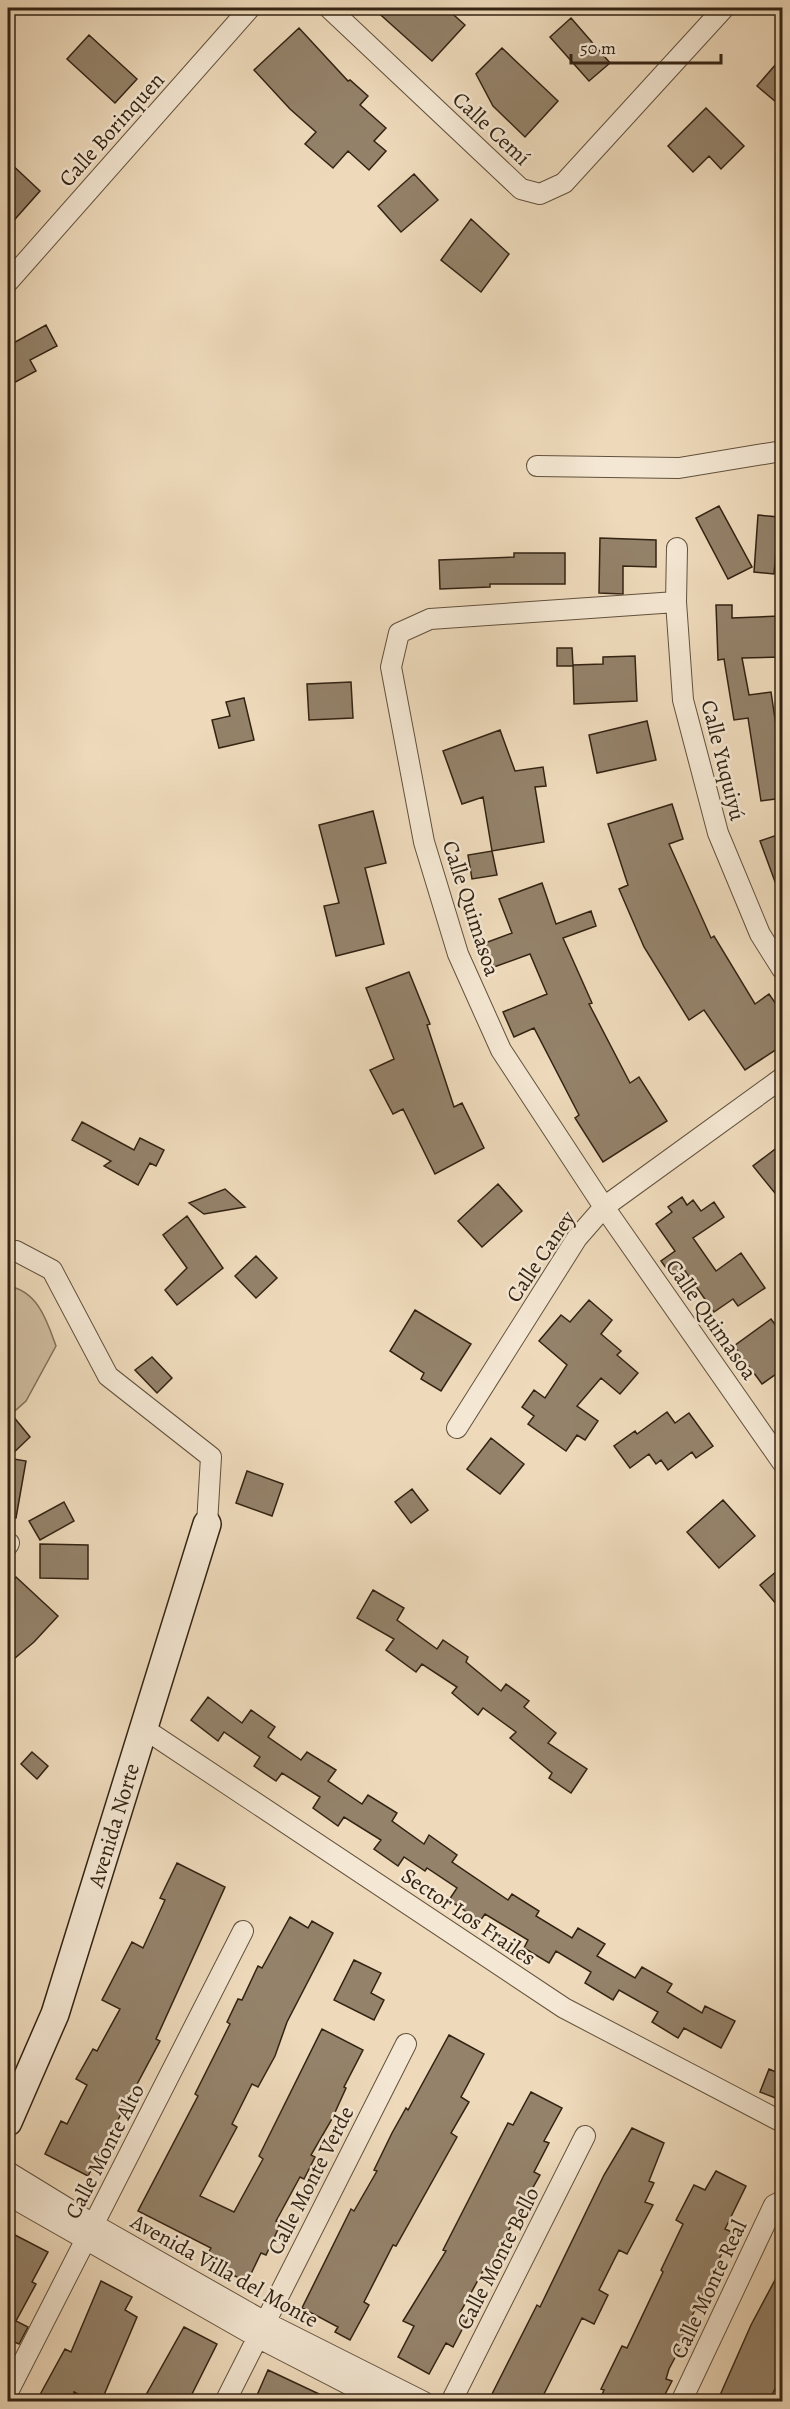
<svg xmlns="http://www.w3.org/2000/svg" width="790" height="2409" font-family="Alegreya,serif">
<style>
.green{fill:#cebb9e;stroke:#806f58;stroke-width:1.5}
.building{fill:#94826a;stroke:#332313;stroke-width:1.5}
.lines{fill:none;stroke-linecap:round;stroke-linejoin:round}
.street-casing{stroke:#62513d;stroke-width:22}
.secondary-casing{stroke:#332313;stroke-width:30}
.street{stroke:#f4e7d3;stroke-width:20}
.secondary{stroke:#f4e7d3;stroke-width:27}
.labels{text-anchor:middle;stroke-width:5;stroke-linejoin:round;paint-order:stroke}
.street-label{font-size:22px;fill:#332313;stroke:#f4e7d3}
</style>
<rect width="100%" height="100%" fill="#eedabb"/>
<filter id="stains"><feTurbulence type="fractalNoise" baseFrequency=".00333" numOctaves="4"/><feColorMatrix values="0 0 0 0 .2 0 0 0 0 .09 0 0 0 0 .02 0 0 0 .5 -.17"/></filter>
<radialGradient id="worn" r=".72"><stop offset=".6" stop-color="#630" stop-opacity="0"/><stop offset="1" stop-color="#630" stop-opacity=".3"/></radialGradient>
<path class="green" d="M8,1286c30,5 39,35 48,60l-30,55 -18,16z"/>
<path class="building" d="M373,8h73l19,17 -33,36z
M571,18l39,45 -21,18 -39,-44z
M299,28l49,53 2,-1 18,16 -8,9 26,23 -12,13 12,10 -17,19 -21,-19 -15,17 -28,-24 11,-12 -26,-23 -36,-39z
M89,35l48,44 -22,24 -48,-44z
M502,48l56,53 -33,36 -32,-31 -17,-32z
M783,56v52l-26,-22z
M706,108l38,38 -23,23 -12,-13 -16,16 -25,-26z
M8,161l32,30 -32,36z
M414,174l24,26 -37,32 -23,-26z
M471,219l38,35 -28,38 -40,-32z
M46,325l11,21 -27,14 6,11 -28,15v-40z
M719,506l33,61 -24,12 -32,-61z
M758,515l21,2 -5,57 -20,-2z
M600,538l56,2v27l-33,-1v28l-24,-1z
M514,553h51v31h-75v3l-50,2 -1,-29 75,-3z
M716,605h16v13l47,-2 3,41 -40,1 7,37 22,-3 7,47 5,-1v40h-3l3,20 -22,3 -13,-83 -14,2 -10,-61 -6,1z
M557,648h15l1,18h-16z
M635,656l2,45 -63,3 -1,-39 30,-1v-7z
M351,682l2,36 -44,2 -2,-36z
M244,698l10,42 -35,8 -7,-28 18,-4 -4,-14z
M647,721l9,39 -59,13 -8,-38z
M500,730l15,41 28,-4 3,19 -11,1 9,55 -52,9 -9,-54 -21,7 -19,-53z
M672,804l11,35 -14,5 42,94 3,-2 41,68 14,-10 14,20v31l-38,25 -41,-60 -15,10 -45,-73 -25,-58 9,-4 -20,-61z
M373,811l13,52 -21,5 19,76 -48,12 -12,-50 15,-3 -20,-78z
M783,833v65h-2l-21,-57z
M492,851l5,24 -25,4 -4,-24z
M542,883l14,41 35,-13 5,15 -33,12 29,65 -3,1 41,79 9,-6 28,44 -64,41 -28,-44 4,-3 -45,-87 -20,9 -11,-25 44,-18 -17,-40 -36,13 -9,-24 27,-10 -13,-34z
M409,972l21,52 -3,1 27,82 8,-4 22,45 -49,26 -32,-65 -10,5 -23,-44 24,-11 -28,-71z
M82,1122l52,28 6,-12 24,12 -8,16 -6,-3 -12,22 -34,-19 7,-5 -39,-21z
M783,1143v60l-30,-37z
M498,1184l24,27 -40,36 -24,-26z
M225,1189l20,18 -41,7 -15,-11z
M682,1197l5,8 6,-5 8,11 13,-9 10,15 -31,21 23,33 25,-18 24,35 -27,18 -5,-7 -19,13 -31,-44 -11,8 -11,-15 14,-10 -19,-27 16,-12 -4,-5z
M187,1216l36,52 -46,37 -12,-15 22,-22 -24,-33z
M256,1256l21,22 -21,20 -21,-22z
M589,1300l23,20 -11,14 20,17 -4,4 21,18 -18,21 -19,-16 -24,28 21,15 -13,19 -8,-5 -11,16 -38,-27 6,-8 -12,-9 12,-17 11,8 22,-33 -28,-24 22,-26 9,7z
M415,1310l56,34 -30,47 -20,-12 3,-6 -34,-22z
M771,1319l12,16v34l-21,15 -28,-38z
M152,1357l20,21 -15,15 -22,-23z
M8,1410l22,27 -22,21 18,3 -10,57h-8z
M667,1412l8,11 14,-10 24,33 -17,12 -4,-6 -24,18 -7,-10 -5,4 -7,-10 -19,14 -16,-22 21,-15 2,3z
M491,1438l33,26 -24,30 -33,-25z
M247,1471l36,13 -11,32 -36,-13z
M412,1489l16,21 -17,13 -16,-21z
M723,1500l32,36 -36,32 -32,-36z
M64,1502l10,19 -34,19 -11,-19z
M40,1544l48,1v34l-48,-1z
M783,1566v46l-23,-27z
M16,1577l42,39 -24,26 -26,22v-77z
M373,1590l31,18 -7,12 40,29 6,-9 25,17 -2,5 35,29 5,-7 23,17 -5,6 32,26 -8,10 39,26 -16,24 -22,-15 3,-5 -42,-35 6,-6 -33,-24 -5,7 -26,-22 5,-6 -35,-23 -6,8 -30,-22 8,-11 -37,-21z
M208,1697l34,26 9,-13 24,17 -7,10 33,23 6,-8 29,18 -8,11 34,23 6,-9 29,18 -5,8 32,23 5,-9 28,20 -5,7 56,38 4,-6 27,17 -3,5 36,22 6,-10 27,16 -8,12 38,22 7,-11 30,17 -5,8 35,21 3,-7 30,15 -14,27 -37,-20 -6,10 -26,-16 6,-10 -39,-22 -6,10 -28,-17 6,-11 -35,-21 -7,12 -25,-15 4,-8 -43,-26 -5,7 -31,-21 8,-12 -30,-20 -2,3 -21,-14 -6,9 -24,-17 7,-9 -37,-23 -6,9 -25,-18 7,-11 -38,-24 -6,8 -22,-15 6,-9 -36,-25 -6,9 -27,-21z
M32,1752l16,14 -11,13 -16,-15z
M177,1863l48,24 -69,152 4,2 -72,135 -43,-22 16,-33 6,3 20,-39 -11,-6 17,-30 4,2 23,-42 -18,-9 30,-58 11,6 22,-48 -5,-2z
M290,1917l18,11 4,-7 21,12 -46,89 -12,34 -17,31 -6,-3 -20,40 5,3 -37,69 34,16 29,-53 -4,-3 63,-127 41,21 -19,37 2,1 -14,31 -21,36 4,2 -11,22 -4,-2 -24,44 5,2 -15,32 -5,-2 -14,29 -43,-21 7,-13 -73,-37 60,-115 -3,-2 35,-70 -3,-2 11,-23 4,1 16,-34 4,2z
M354,1960l27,13 -10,20 13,7 -10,20 -40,-20z
M449,2035l35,19 -23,43 8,5 -18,31 6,4 -61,109 -3,-1 -29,57 5,3 -19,35 -15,-8 3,-5 -36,-19 49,-99 3,2 23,-40 -3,-1 18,-37 14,-25 2,2z
M769,2069l14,6v26l-23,-9z
M531,2092l31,16 -18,33 5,2 -15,29 6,3 -42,74 -10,24 -5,-2 -23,42 8,5 -15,29 -7,-4 -17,31 -31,-17 16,-31 -11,-5 43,-70 -3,-1 65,-127 5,2z
M632,2128l32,15 -15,38 5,2 -9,19 8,3 -26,49 -8,-4 -20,40 9,5 -14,29 -12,-6 -42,84h-52l49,-97 3,2 64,-132z
M716,2171l30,15 -21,43 7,3 -49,103 3,2 -17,32 -3,10 6,2 -11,21h-62l5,-12 -3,-1 21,-43 5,2 36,-76 -2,-2 22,-46 -7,-4 18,-35 11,5z
M13,2234l35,18 -16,30 4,2 -20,37 12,6 -9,17 -11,-5v-95z
M783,2265v109l-15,28h-51l34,-77z
M101,2281l31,16 -7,13 12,7 -36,85h-8l-19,-10 -2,10h-36l29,-53 6,3z
M184,2327l33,17 -29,58h-46z
M268,2370l68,32h-82z"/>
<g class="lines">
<defs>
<path id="street" d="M329,8l192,181 19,5 24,-11 160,-175
M8,282l242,-274
M537,466l142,2 103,-17
M677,548l-1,54 7,98 35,133 42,101 22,35
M676,602l-246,17 -31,14 -8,34 33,175 34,112 43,96 103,157 178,255
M8,1251h8l36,19 56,106 103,81 -4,67
M457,1428l120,-190 27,-31 178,-129
M8,1545l1,-2
M143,1728l421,280 218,114
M8,2172l85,52 172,98 159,80
M8,2195l249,142 126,65
M8,2392l235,-461
M225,2402l181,-358
M451,2402l134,-266
M681,2402l93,-197 8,-4"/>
<path id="secondary" d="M8,2122l47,-108 152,-490"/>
</defs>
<use href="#street" class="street-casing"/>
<use href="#secondary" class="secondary-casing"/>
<use href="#street" class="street"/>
<use href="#secondary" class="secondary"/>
</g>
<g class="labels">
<g class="street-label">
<text transform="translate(492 128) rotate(43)" y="8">Calle Cemí</text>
<text transform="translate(111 129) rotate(-48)" y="8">Calle Borinquen</text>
<text transform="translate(724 760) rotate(76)" y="8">Calle Yuquiyú</text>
<text transform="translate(472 908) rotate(72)" y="8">Calle Quimasoa</text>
<text transform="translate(540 1256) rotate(-56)" y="8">Calle Caney</text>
<text transform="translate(712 1319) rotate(55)" y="8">Calle Quimasoa</text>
<text transform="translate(113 1825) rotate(-73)" y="8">Avenida Norte</text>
<text transform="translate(469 1916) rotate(34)" y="8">Sector Los Frailes</text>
<text transform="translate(104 2151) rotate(-63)" y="8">Calle Monte Alto</text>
<text transform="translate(310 2180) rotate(-63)" y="8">Calle Monte Verde</text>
<text transform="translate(497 2258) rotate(-63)" y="8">Calle Monte Bello</text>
<text transform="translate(225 2270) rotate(29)" y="8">Avenida Villa del Monte</text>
<text transform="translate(708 2289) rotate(-65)" y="8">Calle Monte Real</text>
</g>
</g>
<rect width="790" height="2409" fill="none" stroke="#eedabb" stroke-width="30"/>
<rect x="9" y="9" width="772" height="2391" fill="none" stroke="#332313" stroke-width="3"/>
<rect x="15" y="15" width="760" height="2379" fill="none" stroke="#332313" stroke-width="1.5"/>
<path d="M571 54v9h150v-9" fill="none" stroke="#332313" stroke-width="3"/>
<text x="580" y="54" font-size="18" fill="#332313" stroke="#f4e7d3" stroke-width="4.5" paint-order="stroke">50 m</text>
<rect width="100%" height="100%" filter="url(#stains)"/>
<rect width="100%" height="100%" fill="url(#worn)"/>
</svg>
